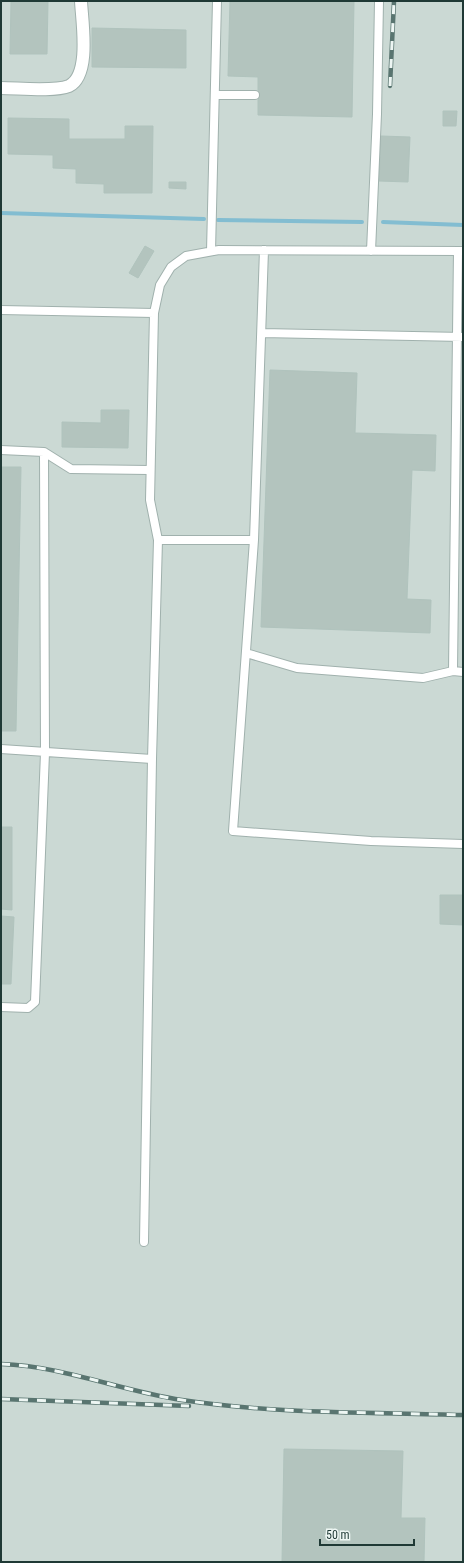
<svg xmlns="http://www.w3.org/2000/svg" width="464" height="1563" font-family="'Roboto Condensed',sans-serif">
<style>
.built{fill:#cbd9d4}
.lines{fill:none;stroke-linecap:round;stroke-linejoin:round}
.stream{stroke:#83bdd1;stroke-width:4}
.building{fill:#b3c4be;stroke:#b0c3bd}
.service-casing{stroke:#a0b1ad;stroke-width:10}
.minor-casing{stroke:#a0b1ad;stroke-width:14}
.service{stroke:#fff;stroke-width:8}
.minor{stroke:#fff;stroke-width:12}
.rail-casing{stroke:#597570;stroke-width:4.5}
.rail{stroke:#edf6f3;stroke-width:3;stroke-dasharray:9;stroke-linecap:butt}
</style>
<rect width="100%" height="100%" fill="#dde9e5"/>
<path class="built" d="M1,1h462v1561h-462z"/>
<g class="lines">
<path class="stream" d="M1,213l203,6
M218,220l144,2
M383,222l80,3"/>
</g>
<path class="building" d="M11,1h37l-1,53h-37z
M230,1h124l-2,116 -94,-2v-38l-30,-1z
M92,28l94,2v38l-94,-1z
M443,111h14l-1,15h-13z
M8,118l61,1v20h56v-13h28l-1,67h-48v-9l-28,-1v-14l-23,-1v-13l-45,-1z
M381,136l29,1 -2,45 -29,-1z
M169,182h17v7l-17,-1z
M145,246l9,5 -16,27 -9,-5z
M270,370l87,3 -2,60 81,2 -1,36 -23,-1 -5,129 24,1 -1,33 -169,-6z
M101,410h28l-1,38 -66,-1v-25l39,1z
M1,467h20l-5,264h-15z
M1,827h11v83l-11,-1z
M440,895h23v30l-23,-1z
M1,916l13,1 -3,67h-10z
M284,1449l119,2 -2,67h24l-1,44h-142z"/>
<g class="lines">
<defs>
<path id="service" d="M215,95h40
M264,250l-10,290 -21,291 138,10 92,3
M211,251l6,-250
M371,251l6,-137 2,-113
M458,251l-5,420 10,1
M1,310l153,3
M262,333l201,4
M1,450l43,2 27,17 78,1
M158,540h96
M246,653l51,15 126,10 30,-7
M1,749l151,10
M1,1007l27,1 7,-6 10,-249 -1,-301
M144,1242l8,-483 6,-219 -8,-40 4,-187 6,-28 11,-18 15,-11 33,-6 244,1"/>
<path id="minor" d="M1,88c17,0 53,4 68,-2 22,-11 13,-64 12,-85"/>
</defs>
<use href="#service" class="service-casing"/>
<use href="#minor" class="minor-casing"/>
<use href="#service" class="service"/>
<use href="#minor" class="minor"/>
<defs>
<path id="rail" d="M390,86l4,-85
M1,1364c62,2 120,27 181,36 92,14 188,12 281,15
M1,1399l188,7"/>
</defs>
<use href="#rail" class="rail-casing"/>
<use href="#rail" class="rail"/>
</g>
<rect width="464" height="1563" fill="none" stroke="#1f3935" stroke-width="4"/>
<path d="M320 1539v6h94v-6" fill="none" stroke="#1f3935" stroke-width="2"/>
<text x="326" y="1539" font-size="12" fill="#1f3935" stroke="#edf6f3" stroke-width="3" paint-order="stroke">50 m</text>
</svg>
